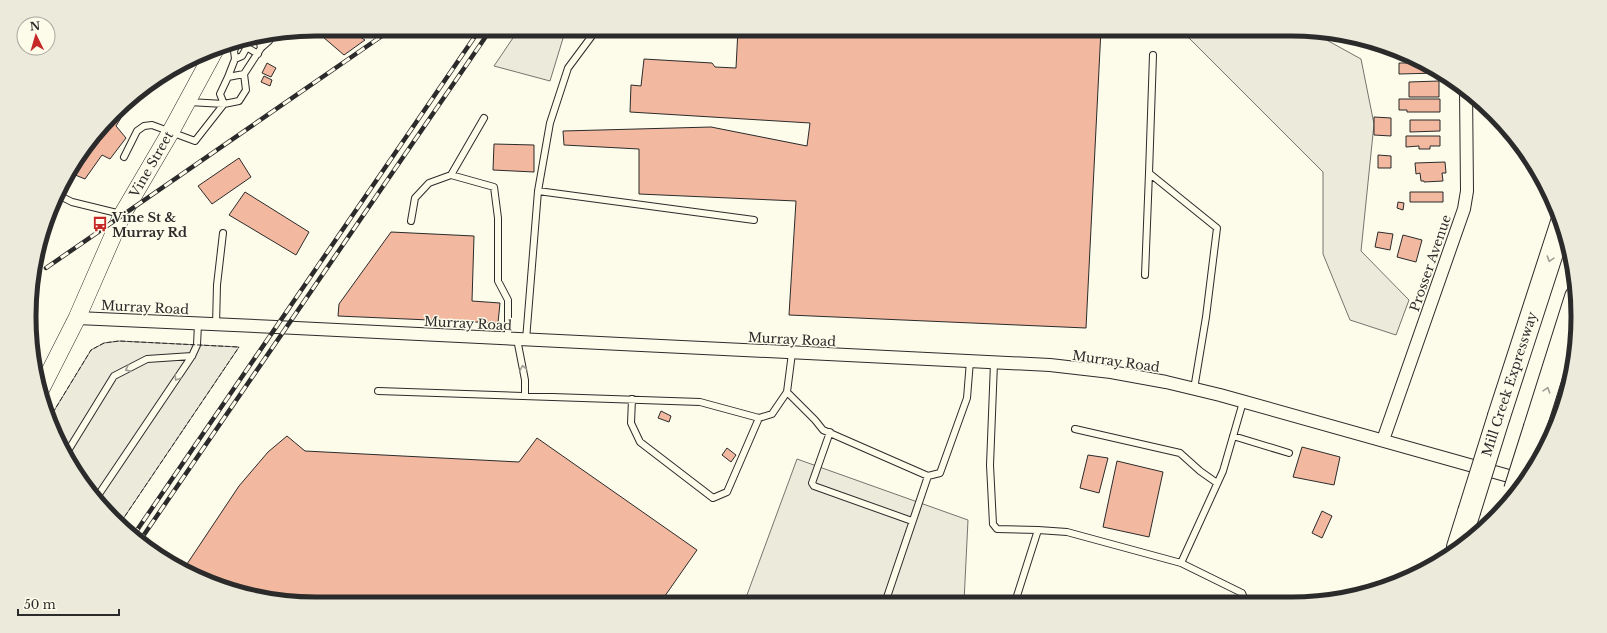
<svg xmlns="http://www.w3.org/2000/svg" width="1607" height="633" font-family="'Libre Baskerville',serif">
<style>
.green{fill:#ecebdb;stroke:#74746e}
.parking{fill:#eceadb;stroke:#74746e}
.building{fill:#f2b8a0;stroke:#2b2b2b}
.lines{fill:none;stroke-linecap:round;stroke-linejoin:round}
.service-casing{stroke:#2b2b2b;stroke-width:8}
.minor-casing{stroke:#2b2b2b;stroke-width:14}
.secondary-casing{stroke:#2b2b2b;stroke-width:18}
.motorway-casing{stroke:#2b2b2b;stroke-width:24}
.service{stroke:#fdfbea;stroke-width:6}
.minor{stroke:#fdfbea;stroke-width:12}
.secondary{stroke:#fdfbea;stroke-width:17}
.motorway{stroke:#fdfbea;stroke-width:22}
.rail-casing{stroke:#2b2b2b;stroke-width:4.5}
.rail{stroke:#fdfbea;stroke-width:3;stroke-dasharray:9;stroke-linecap:butt}
.motorway-bridge-casing{stroke:#2b2b2b;stroke-width:24;stroke-linecap:butt}
.motorway-bridge{stroke:#fdfbea;stroke-width:22}
.fence{stroke:#2b2b2b;stroke-width:1;stroke-dasharray:5 2;stroke-linecap:butt}
.oneway{stroke:#9e9d94}
.labels{text-anchor:middle;stroke-width:3;stroke-linejoin:round;paint-order:stroke}
.street-label{font-size:13px;fill:#2b2b2b;stroke:#fdfbea}
.poi-label{font-size:13px;font-weight:bold;fill:#2b2b2b;stroke:#fdfbea;text-anchor:start}
.rim{fill:none;stroke:#2b2b2b;stroke-width:5}
</style>
<rect width="100%" height="100%" fill="#fdfbea"/>
<path class="green" d="M519,29h49l-4,6 -14,46 -56,-15z
M1177,29h113l22,3 49,27 13,65 -13,127 48,49 -13,35 -46,-15 -27,-66v-82l-133,-133z"/>
<path class="parking" d="M119,341l120,6 -118,175 -44,-46 -26,-49 -2,-8 42,-69 13,-7z
M797,459l171,61 -4,82 -220,1z"/>
<path class="building" d="M318,29h29l18,11 -21,15 -21,-18z
M738,29h363l-15,299 -297,-13 7,-114 -157,-7v-45l-75,-4 -1,-14 148,-4 96,19 3,-23 -180,-11 1,-27 10,1 3,-27 68,4 3,4 21,1z
M267,63l9,5 -5,9 -9,-4z
M1399,63h26l13,8v2l-39,1z
M264,76l8,4 -2,6 -9,-4z
M1439,81v16h-30v-15z
M1399,99h41v13h-33v-2h-8z
M126,102l3,3 -13,21 10,12 -16,21 -8,-4 -17,24 -17,-7z
M1374,117l17,1v18l-17,-1z
M1410,120h30v11l-30,1z
M1406,136h34v10h-10v3h-11v-3l-13,1z
M494,144l40,1v27l-41,-2z
M1378,155l13,1v12h-13z
M239,158l12,19 -39,27 -14,-18z
M1445,162l1,11h-4l1,8 -19,1v-1h-3l-1,-8 -4,1 -1,-11z
M245,192l64,40 -13,23 -67,-40z
M1410,192h33v10h-33z
M1398,202l6,1 -1,7 -6,-2z
M391,232l83,4 -2,65 28,2 -2,20 -160,-7 1,-12z
M1378,232l15,2 -3,16 -15,-3z
M1403,235l19,5 -6,22 -19,-5z
M661,411l10,5 -2,6 -11,-4z
M287,436l18,15 214,11 18,-24 160,112 -37,53 -344,1 -74,-10 -52,-20 -7,-4 56,-84 29,-34z
M1302,447l38,10 -6,28 -41,-8z
M727,448l9,7 -5,7 -9,-7z
M1088,455l20,3 -9,35 -19,-5z
M1117,461l46,11 -14,65 -46,-10z
M1322,511l10,5 -10,22 -10,-5z"/>
<g class="lines">
<defs>
<path id="service" d="M259,39l2,9
M238,42l-4,9 1,8 7,-3 5,-9
M238,42l20,12
M1153,55l-4,118 68,55 -11,89 -12,72
M228,77l7,-18
M189,102l35,2 -4,-10 8,-17 16,-3
M484,118l-33,57 43,12 4,31v63l10,19v39
M124,157l13,-26 7,-5 8,-1 43,16 29,-37 15,-3 7,-11 -2,-16 17,-26 8,-7 3,-5
M538,191l12,-68 18,-55 26,-35 13,-4
M58,195l14,7 49,12
M411,221l4,-23 14,-15 22,-8
M1145,275l4,-102
M216,325l1,-40 6,-52
M517,339l8,41v16
M526,340l12,-149 216,29
M792,353l-5,39 28,28 8,10 105,46 12,-3 27,-75 3,-37
M994,363l-4,102 3,59 4,5 41,1 29,2 114,31 42,-92 20,-69
M378,391l322,11 59,16 13,-4 15,-22
M632,399l-1,24 9,19 73,56 14,-6 32,-74
M1075,429l105,24 20,18 17,12
M830,432l-18,51 2,3 98,35
M1233,436l56,17
M66,454l48,-78 33,-17 45,-3
M97,497l95,-141 5,-11 1,-21
M1181,563l61,30 4,9
M1015,602l23,-72
M885,603l43,-127"/>
<path id="minor" d="M77,318l199,9 774,38 61,7 55,10 54,13 303,85
M1383,440l81,-231 3,-18 -1,-102"/>
<path id="secondary" d="M40,391l37,-73 45,-103 48,-82 46,-85"/>
<path id="motorway" d="M1499,416l63,-194
M1535,427l41,-130
M1458,547l11,-35"/>
</defs>
<use href="#service" class="service-casing"/>
<use href="#minor" class="minor-casing"/>
<use href="#secondary" class="secondary-casing"/>
<use href="#motorway" class="motorway-casing"/>
<use href="#service" class="service"/>
<use href="#minor" class="minor"/>
<use href="#secondary" class="secondary"/>
<use href="#motorway" class="motorway"/>
<defs>
<path id="rail" d="M46,268l346,-239
M133,536l347,-507
M139,542l352,-513"/>
</defs>
<use href="#rail" class="rail-casing"/>
<use href="#rail" class="rail"/>
<defs>
<path id="motorway-bridge" d="M1515,490l20,-63
M1469,512l30,-96"/>
</defs>
<use href="#motorway-bridge" class="motorway-bridge-casing"/>
<use href="#motorway-bridge" class="motorway-bridge"/>
<path class="fence" d="M49,419l42,-69 13,-7 15,-2 120,6
M121,522l118,-175"/>
</g>
<defs><path id="oneway-chevron" d="M-2-3.5L2.5 0L-2 3.5" fill="none" stroke-width="1.6" stroke-linecap="round" stroke-linejoin="round"/></defs>
<g class="oneway">
<use href="#oneway-chevron" transform="translate(1550 259) rotate(108)"/>
<use href="#oneway-chevron" transform="translate(523 368) rotate(-101)"/>
<use href="#oneway-chevron" transform="translate(128 369) rotate(153)"/>
<use href="#oneway-chevron" transform="translate(177 378) rotate(124)"/>
<use href="#oneway-chevron" transform="translate(1547 390) rotate(-72)"/>
</g>
<defs>
<symbol id="bus-bare" viewBox="-9 -9 18 18"><path d="M-5-6H5V4H4V6H2V4H-2V6H-4V4H-5ZM-3.5-4V0h7V-4ZM-3.5 1.2v1.5H-2V1.2ZM2 1.2v1.5H3.5V1.2Z" fill="#c62828" stroke="#fdfbea" stroke-width="2.5" paint-order="stroke"/></symbol>
</defs>
<g fill-rule="evenodd">
<use href="#bus-bare" x="89" y="213" width="22" height="22"/>
</g>
<g class="labels">
<g class="street-label">
<text transform="translate(151 164) rotate(-60)" y="5">Vine Street</text>
<text transform="translate(1430 263) rotate(-71)" y="5">Prosser Avenue</text>
<text transform="translate(145 307) rotate(3)" y="5">Murray Road</text>
<text transform="translate(468 323) rotate(3)" y="5">Murray Road</text>
<text transform="translate(792 339) rotate(3)" y="5">Murray Road</text>
<text transform="translate(1116 361) rotate(8)" y="5">Murray Road</text>
<text transform="translate(1509 384) rotate(-72)" y="5">Mill Creek Expressway</text>
</g>
<g class="poi-label">
<text x="112" y="222">Vine St &amp;<tspan x="112" dy="15">Murray Rd</tspan></text>
</g>
</g>
<path d="M0 0H1607V633H0ZM316 36H1291A280 280 0 0 1 1571 316V317A280 280 0 0 1 1291 597H316A280 280 0 0 1 36 317V316A280 280 0 0 1 316 36Z" fill="#eceadb" fill-rule="evenodd"/>
<path class="rim" d="M316 36H1291A280 280 0 0 1 1571 316V317A280 280 0 0 1 1291 597H316A280 280 0 0 1 36 317V316A280 280 0 0 1 316 36Z"/>
<g transform="translate(36 36) rotate(355)"><circle r="19" fill="#fdfbea" stroke="#a9a89e"/>
<path d="M0-3L7 15L0 10L-7 15Z" fill="#c62828"/>
<text y="-6" font-size="11" font-weight="bold" text-anchor="middle" fill="#2b2b2b">N</text>
</g>
<path d="M18 609v6h101v-6" fill="none" stroke="#2b2b2b" stroke-width="2"/>
<text x="24" y="609" font-size="12" fill="#2b2b2b" stroke="#fdfbea" stroke-width="3" paint-order="stroke">50 m</text>
</svg>
